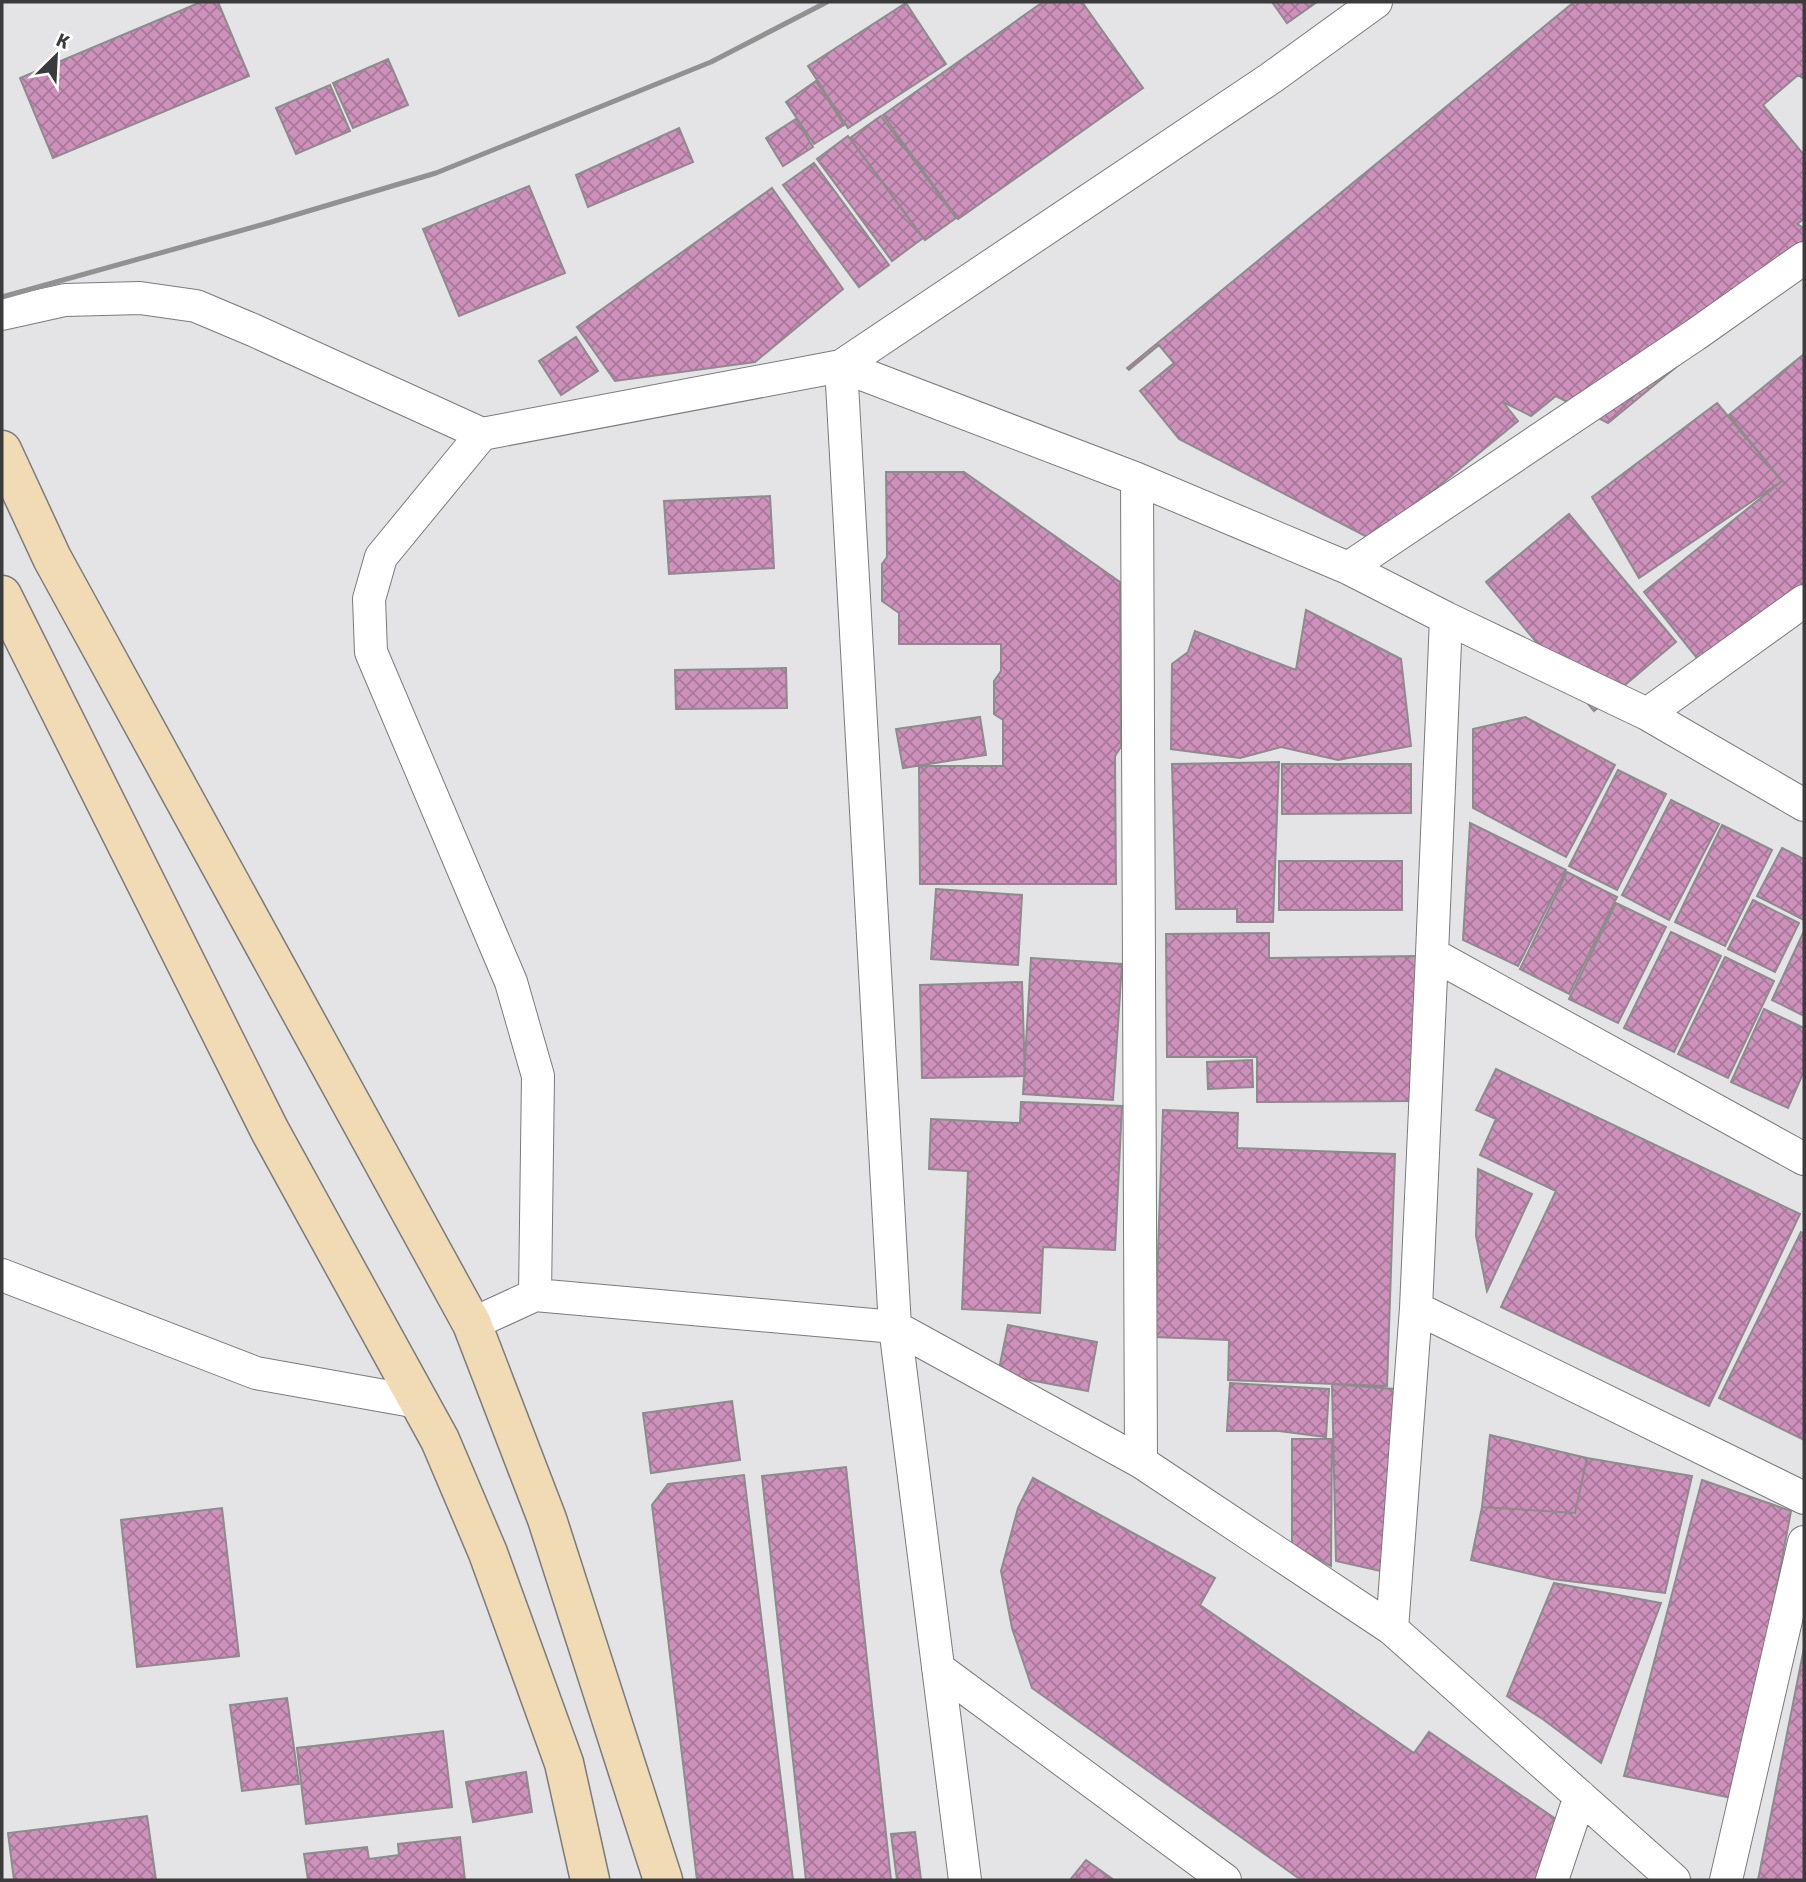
<svg xmlns="http://www.w3.org/2000/svg" width="1806" height="1882" font-family="Signika,sans-serif">
<style>
.building{fill:url(#building-cross-hatch);stroke:#8d8b8c;stroke-width:2}
.lines{fill:none;stroke-linecap:round;stroke-linejoin:round}
.minor-casing{stroke:#7b7b7d;stroke-width:34}
.secondary-casing{stroke:#7b7b7d;stroke-width:41}
.minor{stroke:#fff;stroke-width:32}
.secondary{stroke:#f1dbb4;stroke-width:38}
.rail{stroke:#919192;stroke-width:5}
</style>
<defs>
<pattern id="building-cross-hatch" width="8" height="8" patternUnits="userSpaceOnUse" patternTransform="scale(1.75)"><rect width="8" height="8" fill="#ce91bc"/><path d="M0 0l8 8M0 8l8-8" fill="none" stroke="#a8789a"/></pattern>
</defs>
<rect width="100%" height="100%" fill="#e4e4e6"/>
<path class="building" d="M201,2h17l31,74 -196,82 -33,-80z
M1043,2h39l61,86 -185,131 -75,-104z
M1272,2h45l-30,21z
M1574,2h230v77l-6,-4 -35,30 41,50v64l-7,5 7,4v34l-196,161 -52,-27 -25,20 -28,-14 15,19 -145,119 -194,-101 -39,-48 34,-28 -15,-18 -30,25 -2,-2z
M906,3l40,61 -98,64 -40,-62z
M388,59l20,46 -55,23 -20,-45z
M816,81l28,44 -30,19 -28,-42z
M330,85l20,46 -54,23 -20,-46z
M881,116l75,102 -31,22 -75,-102z
M796,119l17,28 -30,19 -17,-28z
M679,128l14,34 -105,45 -12,-32z
M848,136l75,102 -31,23 -75,-102z
M814,163l75,102 -30,22 -76,-102z
M529,186l36,87 -106,43 -36,-87z
M772,188l71,101 -88,73 -140,19 -38,-54z
M576,337l22,34 -37,24 -22,-34z
M1804,354v242l-95,77 -65,-81 138,-111 -53,-66z
M1717,403l65,78 -143,97 -47,-81z
M886,472h78l156,110 1,165 -6,9 1,128h-196l-1,-118h84v-46l-9,-6v-33l7,-10v-27h-102v-31l-17,-12v-37l5,-7z
M770,496l4,72 -105,6 -5,-73z
M1569,514l107,128 -82,69 -108,-129z
M1306,610l95,49 10,87 -73,14 -57,-13 -41,11 -69,-9 1,-85 16,-12 7,-21 101,39z
M786,668l1,40 -111,1 -1,-39z
M980,717l6,38 -83,13 -7,-39z
M1525,717l90,48 -49,92 -93,-49v-79z
M1279,762l-6,160h-36v-13h-61l-4,-145z
M1282,764h129v49l-129,1z
M1618,770l48,24 -49,96 -48,-24z
M1671,800l48,24 -50,96 -47,-25z
M1470,823l96,47 -48,96 -55,-26z
M1722,825l50,25 -47,96 -50,-24z
M1782,848l22,11v61l-47,-24z
M1279,861h123v49h-123z
M1567,872l50,25 -48,97 -49,-25z
M936,889l86,6 -4,70 -87,-6z
M1753,900l46,23 -24,49 -47,-23z
M1616,903l50,24 -48,96 -49,-24z
M1804,931v85l-32,-16z
M1671,932l50,24 -47,96 -50,-24z
M1269,933v25l148,-2 1,145 -161,1v-45h-90l-1,-123z
M1725,957l49,24 -46,97 -50,-24z
M1031,958l91,6 -9,136 -90,-6z
M1022,982l3,94 -103,2 -2,-93z
M1764,1009l40,19v43l-16,37 -57,-26z
M1252,1060l1,27 -45,2 -1,-27z
M1496,1069l304,145 -91,192 -208,-99 55,-116 -76,-36 16,-36 -20,-9z
M1021,1102l101,4 -7,144 -72,-3 -3,66 -78,-4 6,-138 -39,-2 2,-50 89,4z
M1163,1110l75,3 -1,35 158,6 -8,232 -159,-6 1,-40 -74,-3z
M1478,1169l54,25 -45,97 -11,-55z
M1801,1232l3,2v206l-85,-42z
M1008,1325l89,17 -9,49 -90,-17z
M1230,1383l99,6 -3,48 -47,-6h-52z
M1332,1384l75,6 -13,184 -58,-13z
M732,1401l8,59 -89,13 -8,-60z
M1490,1435l97,23 -12,55 -93,-6z
M1292,1439h40l-1,127 -39,-22z
M1587,1458l105,18 -27,117 -113,-14 -81,-19 11,-53 93,6z
M846,1467l45,413h-85l-44,-404z
M744,1475l49,405h-96l-45,-375 16,-21z
M1033,1478l182,100 -15,27 214,148 15,-21 134,92 -20,56h-242l-269,-192 -20,-60 -11,-57 17,-63z
M1702,1480l89,31 -54,288 -113,-23z
M222,1508l17,148 -102,11 -16,-147z
M1554,1583l107,20 -60,160 -57,-43 -37,-24z
M1804,1648v232h-46z
M287,1698l12,86 -57,7 -12,-86z
M443,1731l9,76 -146,17 -9,-76z
M526,1772l6,40 -59,10 -7,-40z
M147,1816l9,64h-142l-6,-47z
M915,1832l6,48h-24l-6,-46z
M460,1837l5,43h-157l-4,-26 63,-7 2,12 30,-4 -1,-11z
M1086,1860l28,20h-44z"/>
<g class="lines">
<defs>
<path id="minor" d="M2,314l63,-14 75,-2 56,8 57,24 229,104
M1137,479l4,983
M1348,568l347,-233 109,-77
M1446,618l201,96 157,91
M1647,714l157,-113
M2,1275l254,98 162,29
M535,1295l3,-219 -27,-94 -140,-330 -2,-53 12,-42 101,-123 359,-68 296,113 211,89 98,50 -14,336 372,205
M1416,1308l388,190
M472,1324l63,-29 360,32 -54,-961 430,-288 105,-76
M895,1327l246,135 251,167 282,251
M895,1327l70,553
M1392,1629l24,-321 16,-354
M938,1668l287,212
M1552,1880l28,-84
M1726,1880l78,-338"/>
<path id="secondary" d="M2,450l50,108 420,766 75,195 116,361
M2,595l268,536 170,309 48,113 76,210 26,117"/>
</defs>
<use href="#minor" class="minor-casing"/>
<use href="#secondary" class="secondary-casing"/>
<use href="#minor" class="minor"/>
<use href="#secondary" class="secondary"/>
<path class="rail" d="M2,297l266,-74 168,-50 275,-111 116,-60"/>
</g>
<rect width="1806" height="1882" fill="none" stroke="#3b3b3c" stroke-width="7"/>
<g transform="translate(56 56) rotate(24)" stroke="#ffffff" stroke-width="5" paint-order="stroke">
<path d="M0-5L12 26L0 18L-12 26Z" fill="#3b3b3c"/>
<text y="-10" font-size="19" font-weight="bold" text-anchor="middle" fill="#3b3b3c">K</text>
</g>
</svg>
